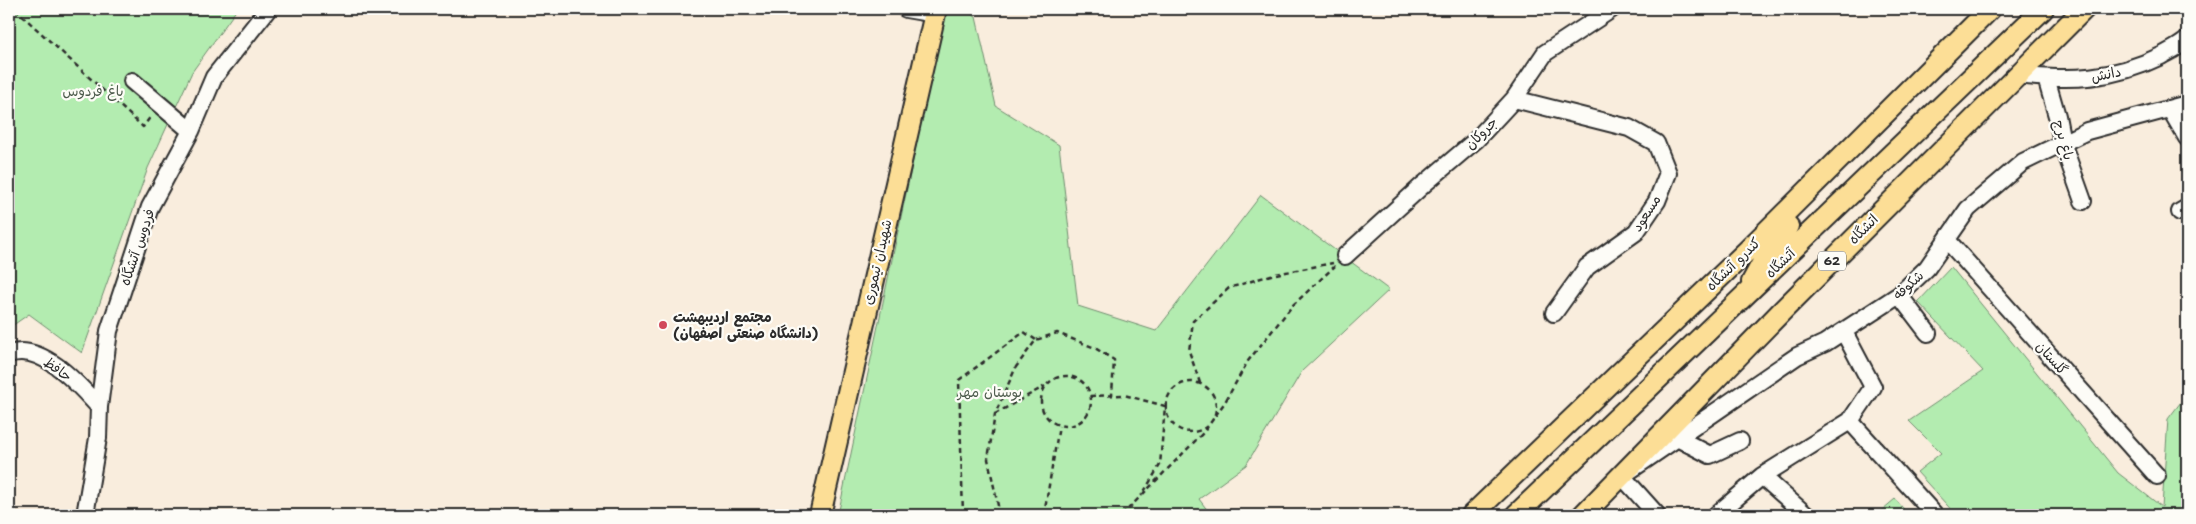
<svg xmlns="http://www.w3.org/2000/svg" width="2196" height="524" font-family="'Shantell Sans','Playpen Sans Arabic',sans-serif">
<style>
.green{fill:#b3ecb0;stroke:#6f8c6e}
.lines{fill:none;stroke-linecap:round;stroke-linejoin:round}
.minor-casing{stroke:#2b2b2b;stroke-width:20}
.major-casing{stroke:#2b2b2b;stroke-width:24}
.path{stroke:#2b2b2b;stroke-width:2.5;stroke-dasharray:5 4;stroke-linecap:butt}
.minor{stroke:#fdfcf7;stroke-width:16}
.major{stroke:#fcde96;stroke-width:20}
.poi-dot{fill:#d1495b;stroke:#fdfcf7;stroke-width:2}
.labels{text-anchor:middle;stroke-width:4.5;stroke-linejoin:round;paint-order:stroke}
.shield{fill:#fdfcf7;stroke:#6a6a68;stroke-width:1}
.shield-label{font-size:12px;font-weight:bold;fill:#2b2b2b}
.street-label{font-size:14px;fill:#2b2b2b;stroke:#fdfcf7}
.park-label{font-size:14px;fill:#4d5b4c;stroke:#fdfcf7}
.poi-label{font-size:14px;font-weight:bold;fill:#2b2b2b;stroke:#fdfcf7;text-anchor:start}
</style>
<rect width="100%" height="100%" fill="#f9eddd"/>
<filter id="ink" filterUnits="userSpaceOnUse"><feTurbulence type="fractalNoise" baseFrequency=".02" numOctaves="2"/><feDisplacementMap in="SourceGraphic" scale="10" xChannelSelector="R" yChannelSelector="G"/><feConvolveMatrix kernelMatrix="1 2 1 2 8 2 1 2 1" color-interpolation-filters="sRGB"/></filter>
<g filter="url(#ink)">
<path class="green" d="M9,9h228l-45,63 -44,96 -66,185 -53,-39 -20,14z
M945,9h18l13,8 20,89 63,39 19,161 78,25 105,-136 128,95 -87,81 -56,94 -47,34 12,16h-373z
M1951,267l167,206 44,34 6,-88 19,-25v121h-231l-39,-43 24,-19 -32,-32 74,-50 -65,-69z
M1895,499l14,16h-33z"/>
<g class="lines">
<defs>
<path id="minor" d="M906,9l29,5
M2017,75c53,6 95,5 144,-19 9,-5 18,-9 26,-16
M2046,78l11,38 5,26 21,59
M132,81l59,50
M1514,99l115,29 27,15 12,30 -11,28 -21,31 -49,35 -33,46
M2170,109l17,29
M2180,212l7,-4
M1947,240l210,236
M1345,256l78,-71 53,-45 38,-41 31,-46 67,-44
M1899,295l29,38
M9,354c33,-12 70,31 90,53
M1850,421l85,94
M1677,438l33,17 30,-14
M1762,476l44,39
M85,515l13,-77 1,-31 10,-76 41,-124 41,-76 23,-54 54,-68
M1657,515l-35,-39 175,-120 28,-13 74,-48 28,-27 41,-59 55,-47 64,-31 100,-27
M1716,515l46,-39 88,-55 23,-34 -29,-55"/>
<path id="major" d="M1752,282l19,-35 17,-21
M820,515l116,-506
M1472,515l275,-264 243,-242
M1516,515l527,-506
M1583,515l199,-204 302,-302"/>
</defs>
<use href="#minor" class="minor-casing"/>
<use href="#major" class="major-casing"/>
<path class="path" d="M15,9l128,118 8,-11
M1041 401a25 25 0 1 1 50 0a25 25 0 1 1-50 0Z
M1166 407a25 25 0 1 1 50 0a25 25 0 1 1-50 0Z
M1200,383l-11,-32 4,-30 36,-33 42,-13 62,-12
M1090,396l34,-1 41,11 -5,59 -18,30 62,-63 21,-30 23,-41 45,-56 42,-39
M995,414l50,-28
M963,515l-4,-135 65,-48 12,8
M1000,515l-12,-56 7,-45 21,-47 20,-27 21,-7 38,15 19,12 -2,35
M1044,515l15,-89
M1122,515l20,-20"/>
<use href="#minor" class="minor"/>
<use href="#major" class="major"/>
</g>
</g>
<circle class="poi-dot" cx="663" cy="325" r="5"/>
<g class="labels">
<rect class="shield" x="1818" y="251.5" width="28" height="19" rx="4"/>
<g class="shield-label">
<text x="1832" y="265">62</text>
</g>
<g class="street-label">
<text transform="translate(2106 74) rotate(-12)" y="5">دانش</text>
<text transform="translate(1481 133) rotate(-45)" y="5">جروکان</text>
<text transform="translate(2064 140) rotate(75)" y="5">باغ برج</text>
<text transform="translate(1646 213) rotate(-57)" y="5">مسعود</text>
<text transform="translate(1863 229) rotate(-45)" y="5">اتشگاه</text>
<text transform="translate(137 247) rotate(-71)" y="5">فردوس آتشگاه</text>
<text transform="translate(877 262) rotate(-77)" y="5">شهیدان تیموری</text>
<text transform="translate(1780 263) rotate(-44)" y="5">آتشگاه</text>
<text transform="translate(1733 264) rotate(-44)" y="5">کندرو آتشگاه</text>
<text transform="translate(1908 285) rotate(-42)" y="5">شکوفه</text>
<text transform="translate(2052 358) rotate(48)" y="5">گلستان</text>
<text transform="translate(58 369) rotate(36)" y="5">حافظ</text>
</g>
<g class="park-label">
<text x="93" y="96">باغ فردوس</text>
<text x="990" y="397">بوستان مهر</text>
</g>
<g class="poi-label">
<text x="673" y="322">مجتمع اردیبهشت<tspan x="673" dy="16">(دانشگاه صنعتی اصفهان)</tspan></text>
</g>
</g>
<rect width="2196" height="524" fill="none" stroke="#fdfcf7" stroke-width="30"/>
<rect x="15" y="15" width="2166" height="494" fill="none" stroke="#2b2b2b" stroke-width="2" filter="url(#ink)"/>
</svg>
